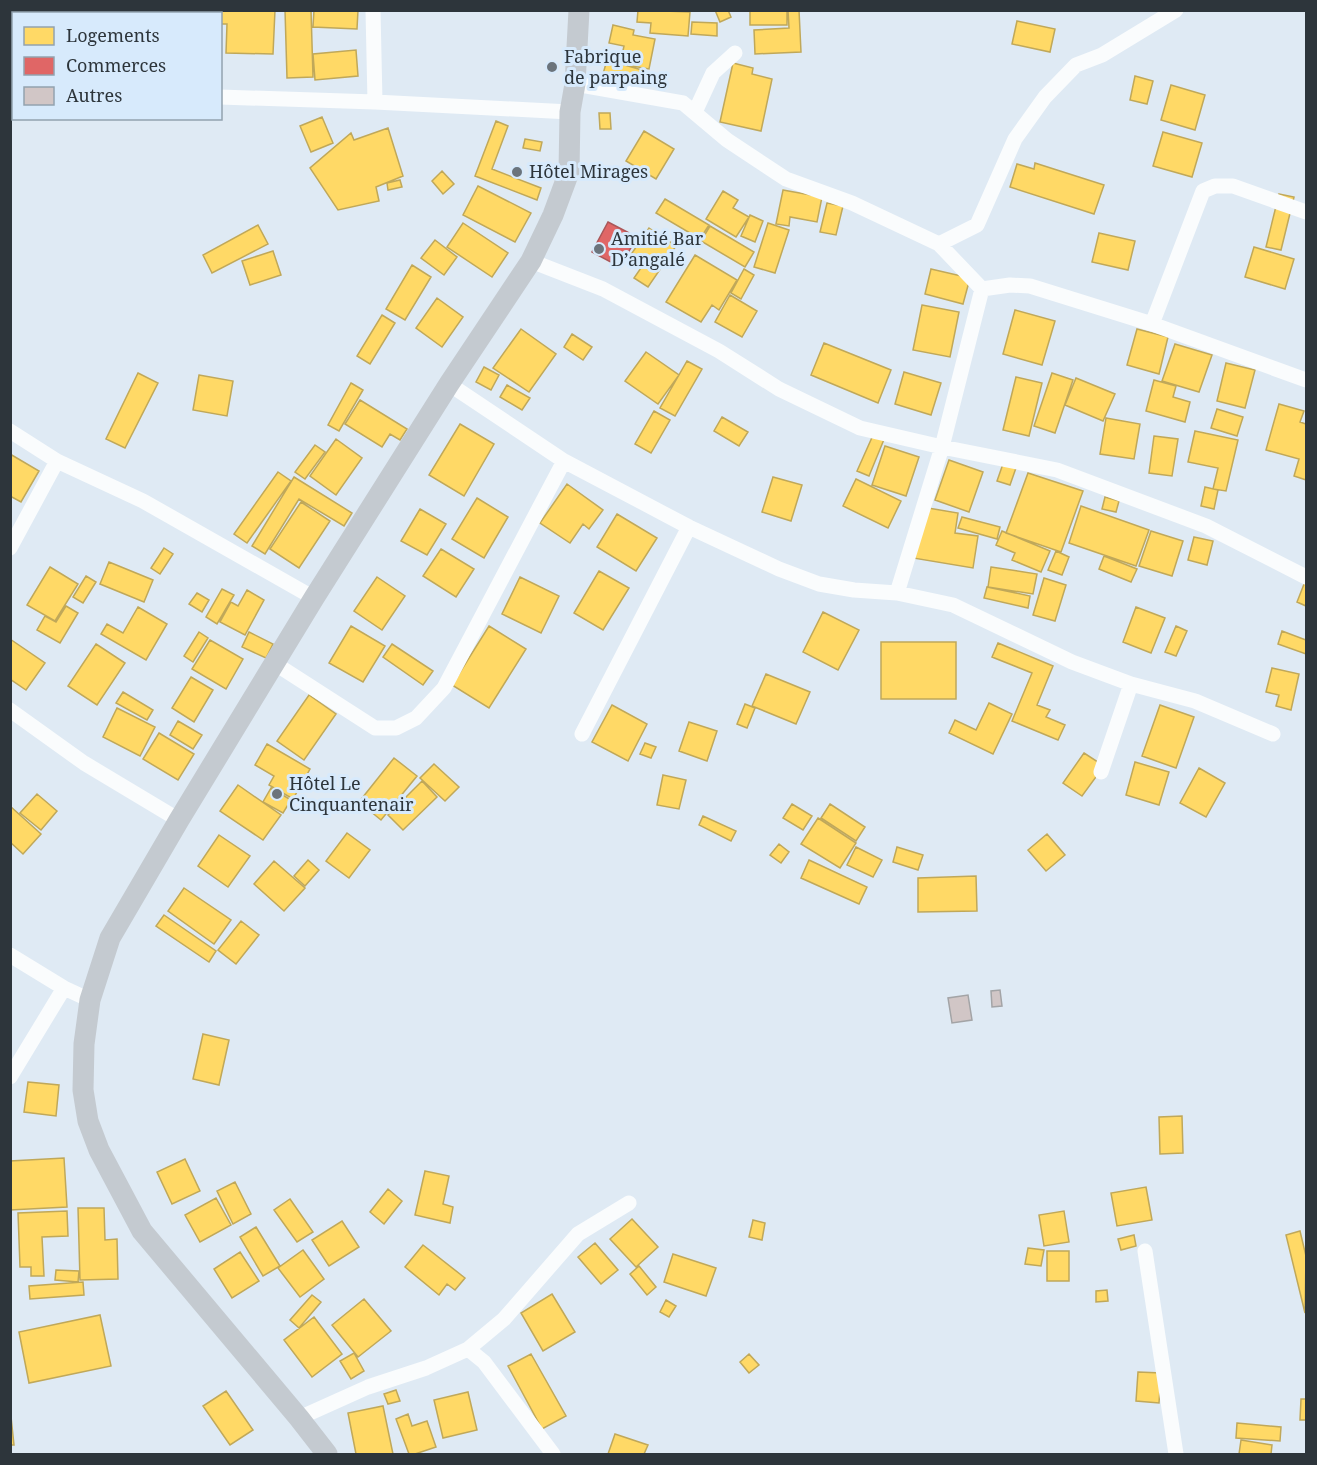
<svg xmlns="http://www.w3.org/2000/svg" width="1317" height="1465" font-family="'Noto Serif',serif">
<style>
.homes{fill:#ffd966;stroke:#c0a859;stroke-width:1.5}
.shops{fill:#e06666;stroke:#aa5759;stroke-width:1.5}
.building{fill:#d1c6c6;stroke:#a3a4a6;stroke-width:1.5}
.lines{fill:none;stroke-linecap:round;stroke-linejoin:round}
.street{stroke:#fafcfd;stroke-width:15}
.secondary{stroke:#c4cad0;stroke-width:21}
.poi-dot{fill:#6b747c;stroke:#d7eafc;stroke-width:2}
.labels{text-anchor:middle;stroke-width:6;stroke-linejoin:round;paint-order:stroke}
.poi-label{font-size:18px;fill:#2d353b;stroke:#d7eafc;text-anchor:start}
</style>
<rect width="100%" height="100%" fill="#dfeaf4"/>
<path class="homes" d="M10,10h4l-2,63h-2z
M217,10h58l-2,44 -47,-1 1,-29h-7v-10h-3z
M285,10h26l2,67 -26,1z
M314,10h44l-1,19 -44,-2z
M638,10l52,2 -2,24 -38,-3 1,-10 -14,-1z
M715,10h13l3,7 -11,5z
M750,10h37v15h-37z
M788,10h11l2,42 -46,2 -1,-24 35,-2z
M1017,21l38,8 -5,23 -38,-8z
M692,22l25,1v13l-26,-2z
M613,25l21,5 -1,5 22,4 -6,30 -29,-5 4,-18 -15,-3z
M356,50l2,26 -43,4 -2,-26z
M607,60l35,10 -4,14 -35,-10z
M733,63l20,5 -1,6 20,5 -11,52 -41,-9z
M1135,76l18,5 -6,23 -17,-4z
M1171,85l34,10 -10,35 -34,-10z
M599,113h11l1,16h-11z
M322,117l11,26 -22,9 -11,-26z
M496,121l12,5 -16,43 49,19 -4,12 -62,-24z
M388,128l15,48 -27,11 3,14 -41,9 -28,-42 41,-35 3,7z
M644,131l30,18 -18,30 -30,-18z
M1163,132l39,11 -10,34 -39,-11z
M525,139l17,3 -2,9 -17,-3z
M1035,163l69,22 -10,29 -84,-27 7,-23 17,5z
M442,171l12,13 -11,10 -11,-13z
M400,180l2,7 -14,3 -1,-7z
M478,186l53,27 -16,29 -52,-27z
M783,190l39,7 -5,25 -27,-5 -1,9 -13,-2z
M723,191l15,9 -5,8 16,9 -13,20 -30,-18z
M1279,194l15,3 -13,53 -15,-3z
M665,199l44,26 -9,14 -44,-26z
M827,203l16,3 -7,29 -16,-3z
M750,215l13,6 -8,21 -14,-6z
M463,223l45,30 -16,24 -45,-30z
M768,223l21,7 -14,43 -21,-6z
M258,225l10,19 -56,29 -9,-18z
M710,226l44,26 -9,15 -44,-26z
M649,228l27,18 -28,41 -14,-9 7,-10 -13,-9z
M1099,233l36,8 -7,29 -36,-8z
M435,240l22,17 -13,18 -23,-17z
M1254,247l40,12 -9,30 -40,-12z
M273,251l8,24 -31,10 -8,-24z
M695,255l42,25 -18,30 -7,-5 -11,17 -35,-20z
M412,265l19,12 -26,43 -19,-11z
M744,269l10,6 -13,24 -10,-6z
M931,269l39,9 -7,26 -38,-10z
M730,295l27,16 -15,26 -27,-15z
M437,298l26,19 -21,30 -26,-19z
M922,305l37,7 -9,45 -37,-7z
M1015,310l40,11 -13,44 -39,-11z
M382,315l13,8 -25,41 -13,-8z
M521,329l35,25 -27,38 -36,-24z
M1137,329l31,8 -9,37 -32,-9z
M572,334l20,13 -9,13 -19,-13z
M824,343l67,27 -13,33 -67,-28z
M1175,344l37,11 -13,37 -37,-11z
M646,352l33,23 -21,29 -33,-23z
M687,361l15,8 -27,47 -15,-8z
M1226,363l29,7 -10,38 -28,-7z
M484,367l15,8 -8,15 -15,-8z
M904,372l37,11 -10,32 -36,-11z
M138,373l20,10 -33,65 -19,-9z
M1052,373l21,7 -18,53 -21,-7z
M199,375l34,6 -6,35 -34,-6z
M1016,377l26,6 -13,53 -26,-6z
M1076,378l39,16 -12,27 -38,-16z
M1154,380l22,6 -3,11 17,5 -5,20 -39,-11z
M351,383l12,7 -24,41 -11,-6z
M507,385l23,13 -8,12 -22,-13z
M360,400l47,29 -7,11 -10,-6 -8,13 -37,-23z
M1279,404l25,7 -4,11 6,2v56l-12,-4 5,-17 -33,-9z
M1217,409l26,8 -6,19 -26,-8z
M654,411l16,9 -19,33 -16,-9z
M722,417l26,15 -9,14 -25,-15z
M1106,418l34,6 -6,35 -34,-5z
M460,424l34,20 -30,52 -35,-21z
M1195,431l43,9 -12,51 -13,-2 5,-21 -30,-6z
M874,433l11,4 -16,39 -12,-5z
M1154,436l24,3 -6,37 -23,-3z
M336,439l26,19 -26,37 -26,-19z
M315,445l10,7 -20,27 -10,-7z
M885,446l34,11 -13,39 -34,-11z
M10,454l29,17 -18,31 -11,-6z
M949,460l34,12 -14,40 -34,-12z
M1004,461l13,4 -7,20 -13,-4z
M278,472l13,9 -44,62 -13,-9z
M1028,473l55,18 -22,61 -55,-19z
M294,477l58,36 -8,13 -45,-27 -34,55 -13,-8z
M773,477l29,8 -11,36 -29,-9z
M856,479l45,22 -13,27 -45,-22z
M567,484l36,26 -14,19 -6,-5 -13,19 -30,-20z
M1205,487l13,3 -4,19 -13,-3z
M1105,497l14,4 -3,11 -14,-3z
M477,498l31,19 -24,41 -32,-19z
M301,502l29,19 -31,47 -29,-19z
M1081,506l68,24 -13,36 -67,-23z
M922,507l36,6 -3,20 23,3 -5,32 -60,-10z
M420,509l26,15 -19,31 -26,-14z
M617,514l40,24 -21,33 -39,-24z
M962,517l38,10 -3,12 -39,-11z
M1002,531l48,20 -9,21 -29,-12 3,-7 -19,-8z
M1151,531l32,10 -11,35 -33,-10z
M1194,537l19,4 -6,24 -19,-5z
M164,548l9,6 -13,20 -9,-6z
M441,549l33,20 -18,28 -33,-21z
M1056,551l13,6 -7,18 -14,-5z
M1104,556l33,13 -6,13 -32,-13z
M109,562l44,18 -9,22 -44,-18z
M50,567l28,17 -23,37 -28,-16z
M991,567l46,7 -4,20 -45,-7z
M599,571l30,17 -26,42 -29,-17z
M86,576l10,6 -13,21 -10,-6z
M377,577l28,19 -23,34 -28,-19z
M520,577l39,19 -18,37 -39,-19z
M1044,578l22,7 -11,36 -22,-6z
M1306,579v27l-9,-4z
M987,587l43,9 -2,12 -44,-10z
M222,589l12,6 -17,29 -11,-7z
M247,590l17,10 -19,35 -25,-13 11,-20 7,4z
M197,593l12,7 -7,12 -13,-8z
M66,606l12,7 -18,30 -23,-13 8,-14 11,6z
M138,607l29,17 -21,36 -45,-26 6,-10 16,9z
M1136,607l29,11 -14,35 -28,-11z
M823,612l36,18 -21,40 -35,-18z
M351,626l34,20 -22,36 -34,-19z
M489,626l37,23 -37,59 -37,-23z
M1176,626l11,5 -11,25 -11,-4z
M1282,631l24,9v14l-28,-10z
M199,632l9,6 -15,24 -9,-6z
M249,632l24,12 -7,14 -24,-11z
M10,639l35,24 -19,27 -16,-11z
M210,640l33,19 -17,30 -34,-20z
M881,642h75v57h-75z
M998,643l55,23 -16,39 13,5 -4,7 19,8 -7,15 -46,-19 20,-48 -40,-16z
M96,644l29,19 -28,42 -29,-19z
M392,644l41,27 -10,14 -40,-28z
M1272,668l27,6 -8,36 -15,-4 3,-11 -13,-3z
M766,674l44,18 -14,32 -44,-18z
M191,677l22,13 -19,32 -22,-14z
M123,692l30,18 -6,10 -31,-17z
M309,695l27,19 -32,46 -27,-19z
M989,703l23,11 -19,40 -44,-21 6,-13 21,10z
M745,704l10,4 -8,20 -10,-4z
M612,705l35,19 -19,37 -36,-19z
M1160,705l34,12 -18,51 -34,-12z
M117,708l38,19 -15,29 -37,-19z
M178,721l24,14 -9,14 -23,-14z
M689,722l28,9 -10,30 -28,-10z
M159,733l35,21 -16,26 -35,-21z
M645,743l11,4 -5,11 -11,-4z
M267,744l43,25 -17,30 -24,-14 5,-9 -19,-11z
M1084,753l20,13 -22,30 -19,-13z
M394,758l23,18 -36,44 -22,-18z
M1135,762l34,10 -10,33 -33,-10z
M434,764l25,23 -14,14 -25,-23z
M1199,768l26,15 -19,34 -26,-14z
M663,775l23,5 -7,29 -22,-4z
M422,781l15,16 -34,33 -15,-15z
M238,785l43,30 -18,25 -43,-29z
M271,788l20,12 -8,13 -20,-11z
M37,794l20,17 -16,19 -21,-17z
M792,804l20,12 -9,14 -20,-12z
M830,804l35,23 -9,14 -35,-23z
M10,806l31,28 -18,20 -13,-12z
M703,816l33,15 -5,10 -32,-16z
M818,818l38,25 -16,25 -39,-24z
M347,833l23,17 -21,28 -23,-17z
M1047,834l18,21 -19,16 -18,-21z
M219,835l31,21 -22,31 -30,-21z
M779,844l10,8 -8,11 -11,-8z
M856,847l26,13 -9,17 -26,-12z
M897,847l26,8 -5,15 -25,-8z
M308,860l11,10 -14,16 -11,-10z
M809,860l58,27 -8,17 -58,-26z
M274,861l31,27 -21,23 -30,-27z
M976,876l1,35 -59,1v-34z
M184,888l47,32 -17,24 -46,-33z
M164,915l52,36 -7,11 -53,-36z
M241,921l18,14 -23,29 -18,-14z
M203,1034l26,6 -10,45 -26,-6z
M28,1082l31,3 -3,31 -32,-4z
M1182,1116l1,37 -23,1 -1,-37z
M64,1158l3,49 -57,3v-49z
M185,1159l15,32 -28,13 -15,-32z
M425,1171l24,5 -6,28 10,3 -3,16 -35,-8z
M235,1182l16,32 -18,10 -16,-33z
M1146,1187l6,33 -35,6 -6,-33z
M388,1189l14,12 -18,23 -14,-12z
M216,1198l15,27 -31,17 -15,-27z
M290,1199l23,33 -16,10 -23,-32z
M78,1208h26l1,32 12,-1 1,40 -38,1z
M67,1211l1,25 -26,1 2,39h-13v-9h-11l-2,-54z
M1064,1211l5,31 -25,4 -5,-31z
M632,1219l26,28 -22,20 -26,-28z
M753,1220l12,3 -3,17 -13,-3z
M342,1221l17,26 -30,19 -17,-26z
M256,1227l24,39 -17,10 -23,-39z
M1300,1231l6,25 -1,57 -19,-78z
M1134,1235l2,11 -15,4 -3,-11z
M595,1243l23,27 -17,14 -23,-27z
M423,1245l42,33 -10,12 -8,-6 -8,11 -34,-28z
M1028,1248l16,2 -3,16 -16,-2z
M303,1250l21,29 -24,18 -22,-29z
M1047,1251h22v30h-22z
M240,1252l19,29 -27,17 -18,-29z
M673,1254l43,14 -10,28 -42,-14z
M639,1266l17,21 -9,8 -17,-21z
M56,1270l23,1 -1,11 -23,-2z
M83,1282l1,13 -54,4 -1,-13z
M1107,1290l1,11 -12,1v-11z
M552,1294l23,38 -32,19 -22,-38z
M312,1295l9,7 -22,26 -9,-8z
M364,1299l27,32 -33,26 -26,-32z
M666,1300l10,6 -7,11 -9,-5z
M100,1315l11,51 -82,17 -10,-51z
M314,1317l28,37 -30,23 -28,-37z
M354,1353l10,18 -13,8 -11,-18z
M531,1354l35,62 -24,13 -34,-63z
M749,1354l10,11 -10,8 -9,-11z
M1138,1372l23,1 -2,30 -23,-2z
M396,1390l4,11 -12,3 -4,-10z
M226,1391l27,39 -23,15 -27,-39z
M468,1392l9,38 -34,8 -9,-38z
M1301,1399h5v21h-6z
M383,1406l10,48h-37l-8,-41z
M10,1407l4,38h-4z
M408,1414l4,12 15,-5 9,26 -21,7h-6l-13,-35z
M1237,1423l44,4 -1,14 -44,-3z
M615,1434l33,11 -4,9h-36z
M1241,1440l31,5 -1,9h-32z"/>
<path class="shops" d="M608,222l29,15 -17,30 -28,-15z"/>
<path class="building" d="M1000,990l2,16 -10,1 -1,-16z
M968,995l4,25 -20,3 -4,-25z"/>
<g class="lines">
<path class="street" d="M373,10l2,92
M575,84l108,19 44,37 59,39 66,24 87,41 43,45 28,-4 20,1 122,38 154,56
M10,91h4
M220,97l155,5 195,10
M695,112l18,-39 22,-20
M939,244l38,-19 38,-86 30,-42 31,-32 26,-10 74,-45
M531,261l72,28 116,62 60,38 81,39 82,19 115,23 149,56 100,51
M1152,324l51,-133 12,-5h18l73,26
M449,384l115,77 125,66 90,42 40,15 35,6 43,3 56,12 119,57 59,22 64,17 78,33
M10,431l47,30 86,40 171,97
M10,548l47,-87
M897,593l45,-146 40,-158
M274,663l101,65h21l20,-10 28,-30 120,-227
M10,710l74,53 95,57
M582,734l107,-207
M1101,772l30,-88
M10,955l54,33 26,12
M10,1077l54,-89
M1145,1251l31,203
M468,1349l16,13 69,92
M299,1418l69,-31 58,-19 42,-19 36,-30 74,-85 51,-31"/>
<path class="secondary" d="M327,1454l-28,-36 -157,-187 -43,-81 -11,-29 -5,-31 1,-46 6,-44 20,-62 69,-118 135,-222 135,-214 82,-123 22,-46 16,-43 1,-60 5,-28 4,-74"/>
</g>
<g class="poi-dot">
<circle cx="552" cy="67" r="6"/>
<circle cx="517" cy="172" r="6"/>
<circle cx="599" cy="249" r="6"/>
<circle cx="277" cy="794" r="6"/>
</g>
<g class="labels">
<g class="poi-label">
<text x="564" y="63">Fabrique<tspan x="564" dy="21">de parpaing</tspan></text>
<text x="529" y="178">Hôtel Mirages</text>
<text x="611" y="245">Amitié Bar<tspan x="611" dy="21">D’angalé</tspan></text>
<text x="289" y="790">Hôtel Le<tspan x="289" dy="21">Cinquantenair</tspan></text>
</g>
</g>
<rect width="1317" height="1465" fill="none" stroke="#2d353b" stroke-width="24"/>
<rect x="12" y="12" width="210" height="108" fill="#d7eafc" stroke="#93a2af" stroke-width="1.5"/>
<rect x="24" y="27" width="30" height="18" fill="#ffd966" stroke="#93a2af" stroke-width="1.5"/>
<text x="66" y="42" font-size="18" fill="#2d353b">Logements</text>
<rect x="24" y="57" width="30" height="18" fill="#e06666" stroke="#93a2af" stroke-width="1.5"/>
<text x="66" y="72" font-size="18" fill="#2d353b">Commerces</text>
<rect x="24" y="87" width="30" height="18" fill="#d1c6c6" stroke="#93a2af" stroke-width="1.5"/>
<text x="66" y="102" font-size="18" fill="#2d353b">Autres</text>
</svg>
